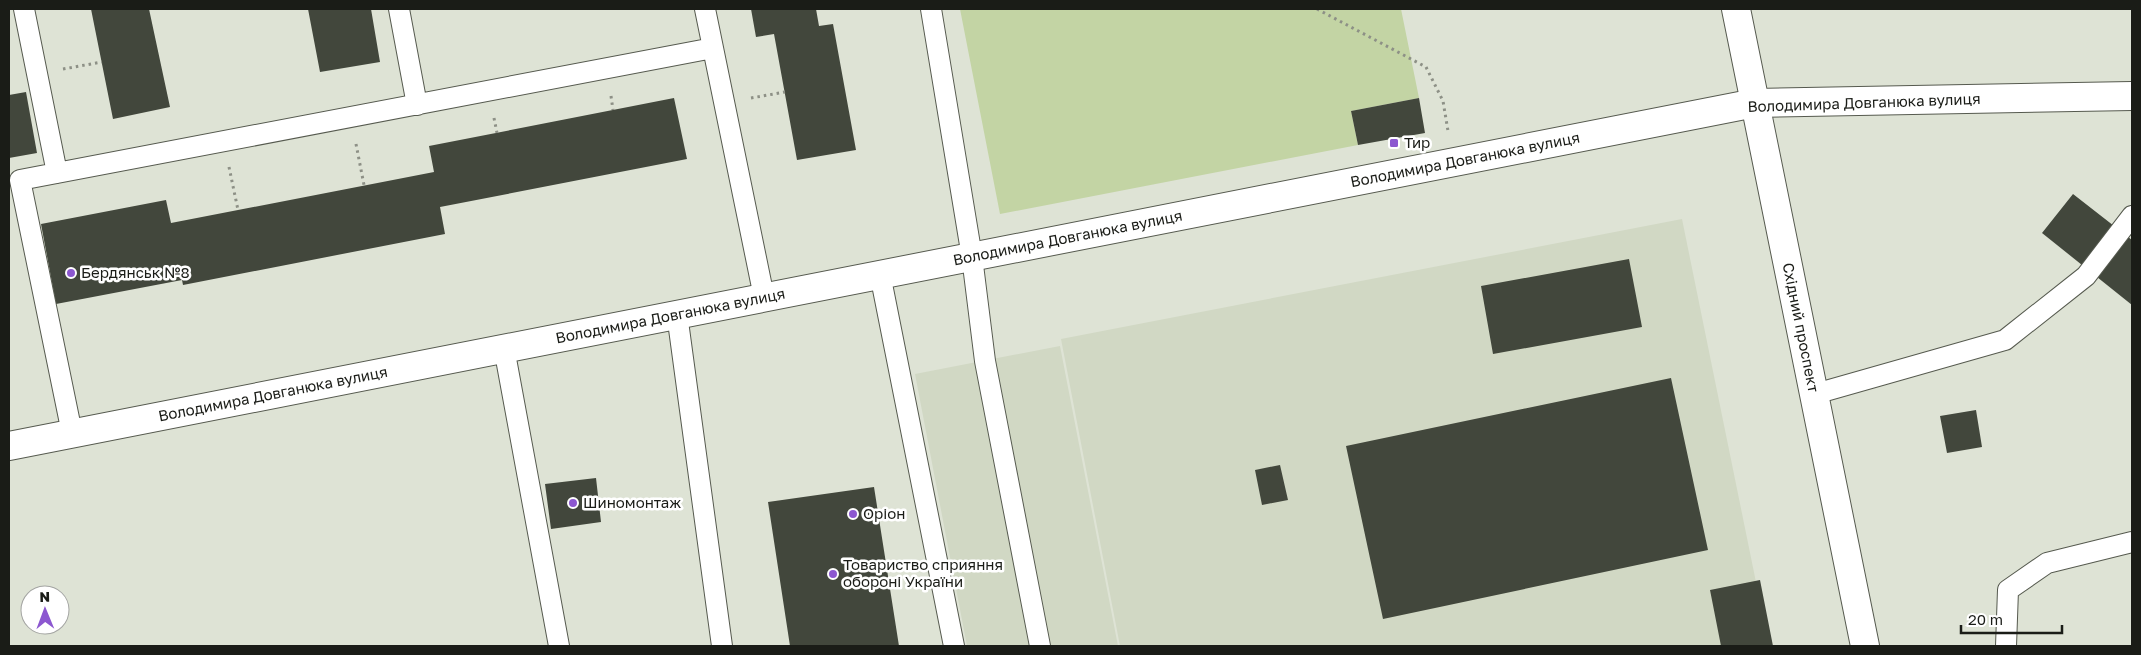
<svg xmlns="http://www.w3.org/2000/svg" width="2141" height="655" font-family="'Golos Text',sans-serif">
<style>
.built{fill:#d1d8c4}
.green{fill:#c3d4a4}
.building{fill:#42473c}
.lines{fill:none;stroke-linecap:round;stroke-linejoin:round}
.lane-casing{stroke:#565a4f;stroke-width:22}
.street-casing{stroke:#565a4f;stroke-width:30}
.secondary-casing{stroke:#565a4f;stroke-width:30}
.path{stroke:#8d9086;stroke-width:3;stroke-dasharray:2.5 4;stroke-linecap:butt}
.lane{stroke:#fff;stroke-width:20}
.street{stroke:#fff;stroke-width:28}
.secondary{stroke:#fff;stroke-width:28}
.poi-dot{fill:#8c57d0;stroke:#fff;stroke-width:2}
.labels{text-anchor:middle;stroke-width:5;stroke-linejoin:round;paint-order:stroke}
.street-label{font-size:15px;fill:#1a1c17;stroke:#fff}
.poi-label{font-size:15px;fill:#1a1c17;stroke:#fff;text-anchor:start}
</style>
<rect width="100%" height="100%" fill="#dee3d5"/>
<path class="built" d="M1682,219l87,427h-649l-59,-307z
M1060,346l58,300h-151l-52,-272z"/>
<path class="green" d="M960,9h441l18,89 -68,13 7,34 -358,69z"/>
<path class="building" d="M91,9h58l21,98 -57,12z
M308,9h63l9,53 -60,10z
M751,9h65l3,17 14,-2 23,126 -59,10 -23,-126 -18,3z
M26,92l11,61 -28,5v-63z
M674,98l13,61 -247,48 5,27 -262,51 -1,-5 -126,24 -15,-80 125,-24 5,23 263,-51 -5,-26z
M1419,98l6,35 -67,12 -7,-34z
M2073,194l59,46v65l-90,-72z
M1629,259l13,68 -149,27 -12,-68z
M1671,378l37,172 -325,69 -37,-173z
M1976,410l6,37 -35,6 -7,-37z
M1280,465l8,35 -26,5 -7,-35z
M596,478l5,44 -50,7 -6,-45z
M874,487l25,159h-109l-22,-144z
M1760,580l13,66h-52l-11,-56z"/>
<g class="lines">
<defs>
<path id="lane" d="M24,9l33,164
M399,9l18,96
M931,9l41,248 13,104 55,285
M713,48l51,249
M880,274l74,372
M677,314l45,332
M504,348l55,298
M1815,394l190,-54 81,-64 46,-60
M72,433l-52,-253 693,-132 -8,-39
M2006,646l2,-56 39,-27 85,-21"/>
<path id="street" d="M1755,103l377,-7"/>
<g id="secondary">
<path id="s1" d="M1736,9l129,637"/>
<path id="s2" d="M9,446l1746,-343"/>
</g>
</defs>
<use href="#lane" class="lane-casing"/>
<use href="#street" class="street-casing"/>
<use href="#secondary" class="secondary-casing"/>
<path class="path" d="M1317,9l109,58 17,34 5,30
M63,69l39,-7
M611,96l2,14
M751,98l34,-6
M494,118l3,15
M356,144l8,41
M229,167l9,43"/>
<use href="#lane" class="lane"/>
<use href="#street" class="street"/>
<use href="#secondary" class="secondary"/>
</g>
<g class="poi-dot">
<rect x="1389" y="138" width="10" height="10" rx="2.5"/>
<circle cx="71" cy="273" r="5"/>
<circle cx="573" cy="503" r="5"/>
<circle cx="853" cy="514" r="5"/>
<circle cx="833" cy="574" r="5"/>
</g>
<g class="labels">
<g class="street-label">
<text transform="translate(1864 103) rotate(-2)" y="5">Володимира Довганюка вулиця</text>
<text dy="5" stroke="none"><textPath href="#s2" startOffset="1484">Володимира Довганюка вулиця</textPath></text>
<text dy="5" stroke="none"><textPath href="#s2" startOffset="1079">Володимира Довганюка вулиця</textPath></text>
<text dy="5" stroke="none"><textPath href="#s2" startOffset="674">Володимира Довганюка вулиця</textPath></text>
<text dy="5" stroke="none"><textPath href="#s1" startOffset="325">Східний проспект</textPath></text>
<text dy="5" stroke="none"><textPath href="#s2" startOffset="269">Володимира Довганюка вулиця</textPath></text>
</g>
<g class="poi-label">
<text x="1404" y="148">Тир</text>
<text x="81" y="278">Бердянськ №8</text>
<text x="583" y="508">Шиномонтаж</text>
<text x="863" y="519">Оріон</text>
<text x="843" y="570">Товариство сприяння<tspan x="843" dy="17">обороні України</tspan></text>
</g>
</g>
<rect width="2141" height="655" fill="none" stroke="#1a1c17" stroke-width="20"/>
<g transform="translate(45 610) rotate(359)"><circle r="24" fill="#ffffff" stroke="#a3a4a2"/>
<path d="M0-4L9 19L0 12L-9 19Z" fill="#8c57d0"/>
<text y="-8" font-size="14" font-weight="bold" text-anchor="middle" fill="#1a1c17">N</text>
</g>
<path d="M1961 625v8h101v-8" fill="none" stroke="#1a1c17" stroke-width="2.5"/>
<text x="1968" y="625" font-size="15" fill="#1a1c17" stroke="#ffffff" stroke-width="4" paint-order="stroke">20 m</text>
</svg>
